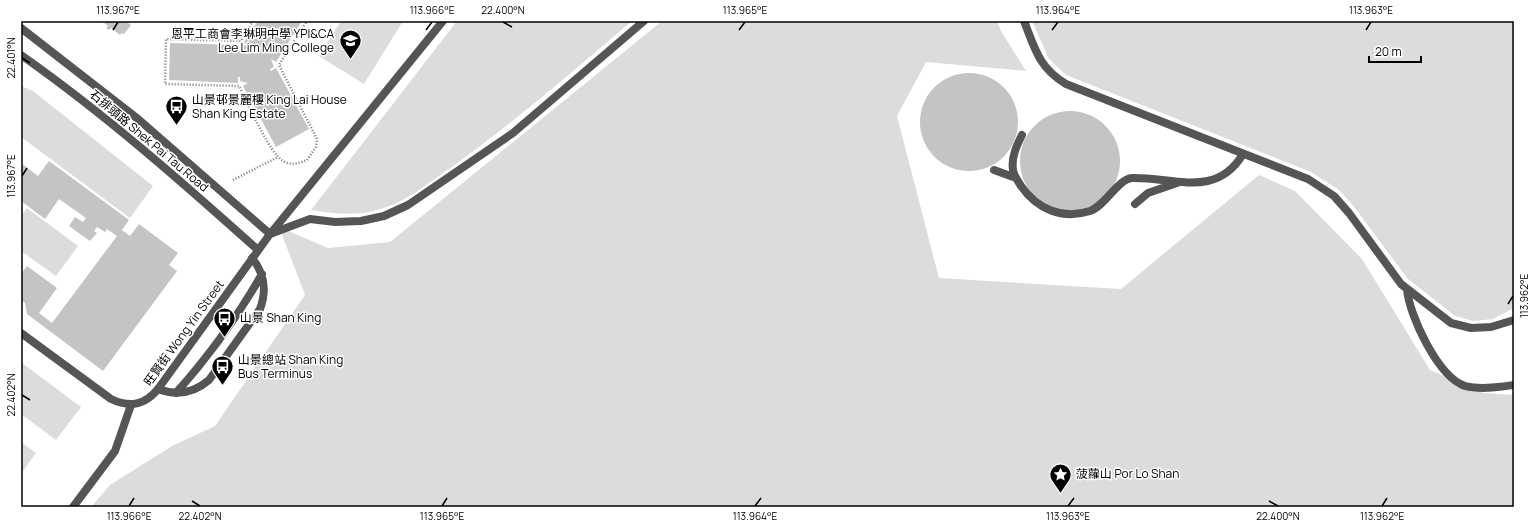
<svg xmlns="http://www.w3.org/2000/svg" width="1535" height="528" font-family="Manrope,'Noto Sans TC',sans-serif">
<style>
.green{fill:#dcdcdc}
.building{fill:#c4c4c4}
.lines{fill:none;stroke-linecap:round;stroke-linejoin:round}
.path{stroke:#777;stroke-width:2.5;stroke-dasharray:1 2;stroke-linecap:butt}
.service{stroke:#555;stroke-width:8}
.minor{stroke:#555;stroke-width:8}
.ticks{fill:none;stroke:#000;stroke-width:1.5}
.labels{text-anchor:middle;stroke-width:3;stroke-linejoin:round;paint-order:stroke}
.poi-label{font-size:12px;fill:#000;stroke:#fff;text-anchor:start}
.street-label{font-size:12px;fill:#000;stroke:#fff}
.neatline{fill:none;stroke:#000;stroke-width:1.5}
.ticks-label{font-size:10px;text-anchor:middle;fill:#000}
</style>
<rect width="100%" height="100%" fill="#fff"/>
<path class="green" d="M341,21h62l-39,63 -45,-28z
M457,21h175c-60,51 -118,102 -182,147 -23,16 -45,35 -73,42 -22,6 -43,4 -66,0z
M662,21h335l4,10 25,40 -100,-9 -29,54 42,162 182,11 138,-114 36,16 67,68 68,111 53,23 31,2v112h-1423l19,-22 62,-39 43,-20 90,-131 -26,-68 49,21 62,-6z
M1032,21h482v287l-21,11 -20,2 -18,-5 -48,-38 -52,-70 -16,-18 -28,-18 -245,-97 -17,-16z
M21,86l12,5 120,95 -23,32 -109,-81z
M27,208l51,38 -22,30 -35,-25v-35z
M22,363l59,44 -25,33 -35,-26z
M21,442l15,11 -15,21z"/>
<path class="building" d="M102,21h23l6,4 -7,9 -2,-1 -2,2 -9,-7 -2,2 -3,-2 2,-2z
M258,21h44l-26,41 -5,-3 3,8 -4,2 1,2 5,-3 33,61 -33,18 -33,-61 5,-3 -8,-2v-4h-2v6l-69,-3 1,-37 69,2v6h2l3,-6 4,2 1,-2 -5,-3z
M920 122a49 49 0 1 1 98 0a49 49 0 1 1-98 0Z
M1020 161a50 50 0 1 1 100 0a50 50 0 1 1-100 0Z
M49,161l80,59 -7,10 8,6 9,-12 39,29 -9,12 8,6 -74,100 -76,-57 -2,-11 -4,-3v-26l6,-8 30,22 -18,25 13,10 65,-87 -10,-7 -2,3 -8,-5 -3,4 3,2 -7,8 -21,-15 6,-9 8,5 3,-4 -27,-19 -14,20 -24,-18v-38l17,13z"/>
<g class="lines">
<path class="path" d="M253,21l-12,20 -75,-2 -1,45 74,2c8,16 31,68 44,75 8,5 17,2 24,-1l9,-13 1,-8 -38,-74 28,-44
M233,180l45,-23"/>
<path class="service" d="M1024,21c11,28 15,47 42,63l242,95 26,17 15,17 52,71 50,39 20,5 20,-1 23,-7
M1022,135c-5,10 -11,22 -9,35 1,6 5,11 8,16 16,23 41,34 69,25 15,-5 28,-32 42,-33 42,-1 84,21 111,-24
M994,170l22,8
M1135,204l13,-11 29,-10
M271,233l172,-212
M270,234l40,-15 25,3 26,-1 23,-5 24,-11 105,-72 131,-112
M1407,289c2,26 31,88 58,97 15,4 34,1 49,-1
M158,389c19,7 36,4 51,-9l51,-71c7,-19 5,-35 -8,-51
M176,393c32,-36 62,-77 86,-119
M73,507l42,-56 16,-46"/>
<path class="minor" d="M21,28l117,91 132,115 -112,155c-13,16 -28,19 -47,10l-90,-66
M21,55c84,59 161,127 237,195"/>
</g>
<path class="ticks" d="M503,22l9,5M113,30l5,-8M426,30l6,-8M739,30l6,-8M1052,30l6,-8M1366,30l5,-8M22,58l8,5M22,176l5,-8M1508,304l5,-8M22,395l8,5M192,501l8,5M1269,501l9,5M129,506l5,-8M442,506l5,-8M755,506l6,-8M1068,506l6,-8M1382,506l5,-8"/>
<defs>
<symbol id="school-pin" viewBox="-11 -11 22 30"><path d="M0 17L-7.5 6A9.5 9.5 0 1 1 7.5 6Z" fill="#000" stroke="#fff"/><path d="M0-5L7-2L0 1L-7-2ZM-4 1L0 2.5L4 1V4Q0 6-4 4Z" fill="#fff"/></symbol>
<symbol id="bus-pin" viewBox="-11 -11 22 30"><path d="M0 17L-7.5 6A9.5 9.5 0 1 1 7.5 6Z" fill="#000" stroke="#fff"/><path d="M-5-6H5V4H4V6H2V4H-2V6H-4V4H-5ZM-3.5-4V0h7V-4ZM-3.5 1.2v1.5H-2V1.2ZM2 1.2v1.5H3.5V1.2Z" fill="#fff"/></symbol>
<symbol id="sight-pin" viewBox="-11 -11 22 30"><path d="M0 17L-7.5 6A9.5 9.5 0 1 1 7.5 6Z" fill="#000" stroke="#fff"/><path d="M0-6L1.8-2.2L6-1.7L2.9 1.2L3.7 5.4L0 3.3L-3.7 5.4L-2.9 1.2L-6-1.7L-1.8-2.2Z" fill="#fff"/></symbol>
</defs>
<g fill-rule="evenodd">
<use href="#school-pin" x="338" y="28" width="25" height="34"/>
<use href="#bus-pin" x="164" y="94" width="25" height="34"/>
<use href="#bus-pin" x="212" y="306" width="25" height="34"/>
<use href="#bus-pin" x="210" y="354" width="25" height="34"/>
<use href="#sight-pin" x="1048" y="462" width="25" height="34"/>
</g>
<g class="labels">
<g class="poi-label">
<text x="334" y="38" text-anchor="end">恩平工商會李琳明中學 YPI&amp;CA<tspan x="334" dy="14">Lee Lim Ming College</tspan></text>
<text x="192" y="104">山景邨景麗樓 King Lai House<tspan x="192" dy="14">Shan King Estate</tspan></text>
<text x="240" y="322">山景 Shan King</text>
<text x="238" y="364">山景總站 Shan King<tspan x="238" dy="14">Bus Terminus</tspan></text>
<text x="1076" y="478">菠蘿山 Por Lo Shan</text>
</g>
<g class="street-label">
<text transform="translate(149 141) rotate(40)" y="4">石排頭路 Shek Pai Tau Road</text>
<text transform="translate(184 333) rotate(-54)" y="4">旺賢街 Wong Yin Street</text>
</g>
</g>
<rect width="1535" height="528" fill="none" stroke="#ffffff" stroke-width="44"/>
<path d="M1369 56v6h52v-6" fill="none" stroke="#000000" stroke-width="2"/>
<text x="1375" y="56" font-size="12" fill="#000000" stroke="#ffffff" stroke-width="3" paint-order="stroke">20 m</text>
<rect x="22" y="22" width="1491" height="484" class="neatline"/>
<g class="ticks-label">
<text x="118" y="14">113.967°E</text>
<text x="432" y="14">113.966°E</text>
<text x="503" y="14">22.400°N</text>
<text x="745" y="14">113.965°E</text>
<text x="1058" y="14">113.964°E</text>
<text x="1371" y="14">113.963°E</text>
<text transform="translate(11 58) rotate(-90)" y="4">22.401°N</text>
<text transform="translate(11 176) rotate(-90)" y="4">113.967°E</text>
<text transform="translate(1524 296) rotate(-90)" y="4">113.962°E</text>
<text transform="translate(11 395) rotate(-90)" y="4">22.402°N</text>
<text x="129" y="520">113.966°E</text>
<text x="200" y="520">22.402°N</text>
<text x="442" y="520">113.965°E</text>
<text x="755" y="520">113.964°E</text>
<text x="1068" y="520">113.963°E</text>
<text x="1278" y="520">22.400°N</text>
<text x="1382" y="520">113.962°E</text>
</g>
</svg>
